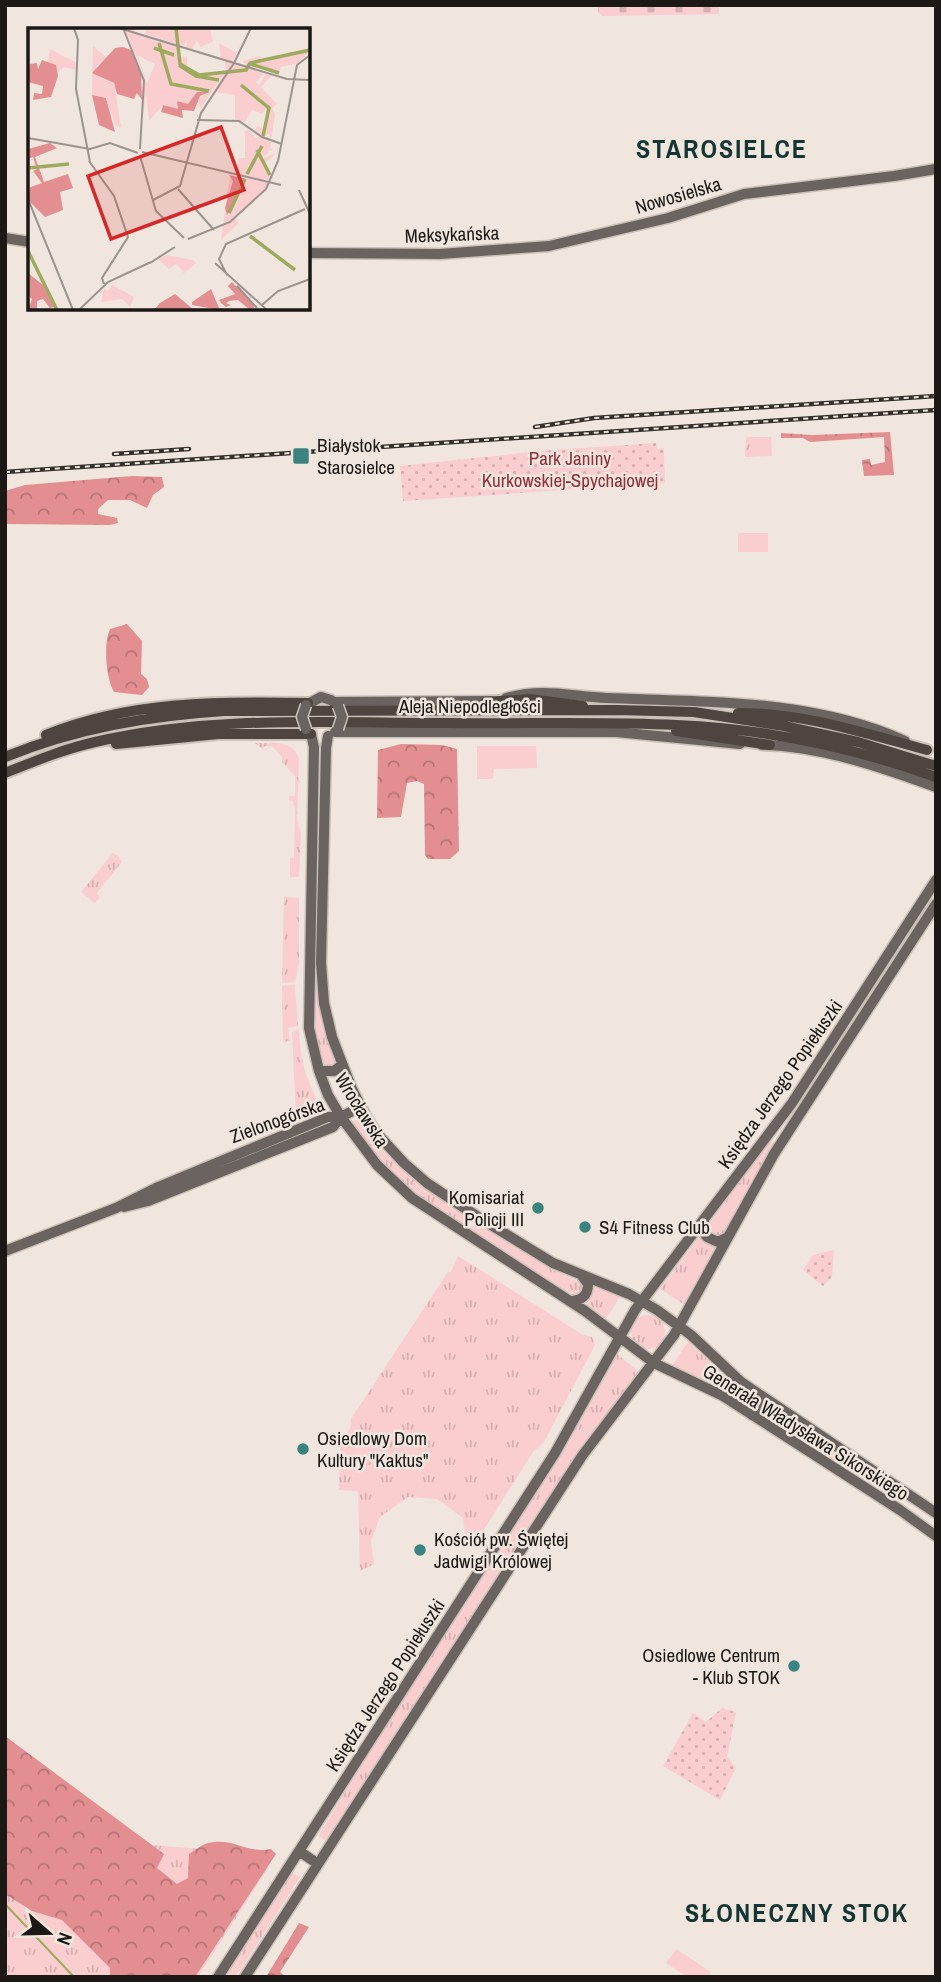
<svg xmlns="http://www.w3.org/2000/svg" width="941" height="1982" font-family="'Archivo Narrow',sans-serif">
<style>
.grass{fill:url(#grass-tufts)}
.forest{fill:url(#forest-crowns)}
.cemetery{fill:url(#cemetery-stones)}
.park{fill:url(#park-dots)}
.garden{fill:#facdce}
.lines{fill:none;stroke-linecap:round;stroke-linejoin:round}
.stream{stroke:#9eab5e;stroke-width:2}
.secondary-casing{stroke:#cac1b9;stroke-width:13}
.primary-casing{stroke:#cac1b9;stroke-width:14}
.secondary{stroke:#6b635f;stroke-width:10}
.primary{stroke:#4e4541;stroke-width:10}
.rail-casing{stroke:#34302c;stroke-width:4.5}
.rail{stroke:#f0e6dd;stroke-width:2;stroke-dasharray:5;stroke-linecap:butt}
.secondary-bridge-casing{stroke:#cac1b9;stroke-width:13;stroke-linecap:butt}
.secondary-bridge{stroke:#6b635f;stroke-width:10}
.poi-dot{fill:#3b8380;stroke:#f0e6dd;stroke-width:2.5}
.labels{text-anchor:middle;stroke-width:5;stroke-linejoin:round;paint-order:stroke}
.street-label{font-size:19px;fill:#1b1815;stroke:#f0e6dd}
.poi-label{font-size:19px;fill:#1b1815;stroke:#f0e6dd;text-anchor:start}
.park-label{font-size:19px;fill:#922f3b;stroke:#f0e6dd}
.district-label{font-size:26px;font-weight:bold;letter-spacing:2px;fill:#133634;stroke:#f0e6dd}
.inset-river{fill:none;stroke:#9eab5e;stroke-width:3.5}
.inset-road{fill:none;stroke:#9b948d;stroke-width:2}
.view{fill:#d62828;fill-opacity:0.15;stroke:#d62828;stroke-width:3.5}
.inset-edge{fill:none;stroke:#1b1815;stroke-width:3.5}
</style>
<defs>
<pattern id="grass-tufts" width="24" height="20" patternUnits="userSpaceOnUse" patternTransform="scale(1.75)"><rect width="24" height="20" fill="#facdce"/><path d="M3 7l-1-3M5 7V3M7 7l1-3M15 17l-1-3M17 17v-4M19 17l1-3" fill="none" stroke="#d6afb0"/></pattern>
<pattern id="forest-crowns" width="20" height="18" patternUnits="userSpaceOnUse" patternTransform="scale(1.75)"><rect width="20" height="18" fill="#e38e91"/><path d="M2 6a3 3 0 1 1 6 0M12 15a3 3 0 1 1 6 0" fill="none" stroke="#b77375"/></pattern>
<pattern id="cemetery-stones" width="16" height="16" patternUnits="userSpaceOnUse" patternTransform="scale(1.75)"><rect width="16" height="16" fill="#facdce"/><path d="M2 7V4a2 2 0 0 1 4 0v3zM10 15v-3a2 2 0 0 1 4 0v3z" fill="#d6afb0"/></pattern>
<pattern id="park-dots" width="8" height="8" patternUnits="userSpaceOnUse" patternTransform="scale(1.75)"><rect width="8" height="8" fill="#facdce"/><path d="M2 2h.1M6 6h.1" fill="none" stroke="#d6afb0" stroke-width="1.8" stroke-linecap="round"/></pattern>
</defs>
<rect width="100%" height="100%" fill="#f0e6dd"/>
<path class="grass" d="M746,437h25l1,19 -27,1z
M255,743c17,0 36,-4 44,15l-2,62 4,13 -2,44h-9v-19h4l1,-48 -2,-9 -4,-1v-4h6v-20l-13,-14 1,-4 -11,-12h-7l-3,3z
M113,853l5,3 4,6 -23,28 -2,4 3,3 -5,6 -14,-11z
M315,882h4l-2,95 2,22 18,63 -2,4 -9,1 -4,-2c-18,-58 -8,-123 -7,-183z
M936,886v10l-133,207 -3,-4z
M284,897l15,1v66l-4,18 -13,1z
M295,985l3,41 -10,2 2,13 -7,1 -1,-56z
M299,1029c1,32 7,49 21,77l-4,7 -20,6 -4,-87z
M354,1120l6,1c30,47 70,69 115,99l-10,1 -5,5 -42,-27 -26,-22 -41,-53z
M770,1141l5,4 -23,36 -29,54h-10l-5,-4v-5z
M475,1225l9,3 68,42 28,12 3,4 -1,5 -10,3 -106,-64z
M702,1233l16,10 -32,63 -26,-17z
M458,1256l125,79 9,2 3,8 -51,97 -11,10 -61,96h-5l-10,-5 8,-12 -2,-13 -26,-19 -29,-2 -28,20 -9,24 3,23 -14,7 -2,-80 -19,-1 1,-41 10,-21 1,-9 97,-147h3z
M590,1286l31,9 -15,24 -23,-18z
M631 1332a17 17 0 1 1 34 0a17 17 0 1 1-34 0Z
M688,1342l38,35 -8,11 -48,-20z
M616,1353l23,19 -60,77 -23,40 -229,352 -9,-5 80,-129 170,-263z
M775,1410l122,79 -7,10 -123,-79z
M5,1740l147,105 87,7 29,16 -70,109h-193z
M291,1872l9,5 -64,100h-12z"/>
<path class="forest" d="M890,432l4,43 -30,1 -2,-16 8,-1 1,6 14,-3 -1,-25 -74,5 -7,-4h-22v-5l31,2z
M132,476l30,1 2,10 -11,8 -6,13 -17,-8h-22l-10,9v5l19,4 1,5 -8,2 -105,-1v-33l20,-6z
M127,624l15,17 -1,33 6,5 2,8 -7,8 -28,-3c-8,-14 -11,-47 -4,-63z
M401,744l41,1 15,4 2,102 -9,8h-22l-3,-4 -1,-71 -7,-3 -10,2 -6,34 -24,1 1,-68z
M5,1736l159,118 -7,14 20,16 11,-6 1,-24c6,-4 14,-10 20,-11 24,-6 37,11 62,6l5,5 -81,123h-85v-9l-48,-48 -30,-9 -27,-17z
M299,1923l10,4 -29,45 6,5h-20z"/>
<path class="cemetery" d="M598,5h121v9l-117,2 -4,-4z"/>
<path class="park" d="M656,443l1,6 7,-1 1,35 -262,18 -3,-35 151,-16z
M834,1250l-2,27 -9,9 -20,-16 10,-15z
M722,1708l14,4 -9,45 9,11 -16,32 -57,-34 30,-53 13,9z"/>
<path class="garden" d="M738,533h30v19h-30z
M477,746h59l1,22 -43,1 -1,10h-16z
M676,1949l35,23 -3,5h-21l-21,-14z"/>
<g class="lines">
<path class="stream" d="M5,1904l69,73"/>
<defs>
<path id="secondary" d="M5,238l25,4
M308,253l132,1 109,-8 119,-28 76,-24 150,-18 42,-7
M506,698c37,-10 63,-2 100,0 100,4 206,1 299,43
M335,702l156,-1
M306,705l15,-8 10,3 7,6
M335,732h281l124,12
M311,734l3,13 -5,281 10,43 9,24 13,22 36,48 35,33 173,113 69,52 69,33 177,114 36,26
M328,736l-2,12 -5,215 3,40 8,34 20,52 16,31 13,18 23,25 23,20 48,32 78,48 76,31 28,16 34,25 50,47 195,131
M762,745c59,1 119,22 174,42
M319,1071h15l8,-6
M124,1207l24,-6 185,-74 8,-10 19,-10
M704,1221l-1,11 4,5 11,5 10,-5
M5,1251l111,-43 42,-21 170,-70h13
M569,1301c12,0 19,-5 19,-17l-6,-8
M723,1396l-2,-7 3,-8 12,-4
M752,1415l14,-15
M299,1851l19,13
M218,1977l337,-524 80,-143 157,-207 144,-223
M245,1977l337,-521 92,-121 100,-181 162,-250"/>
<path id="primary" d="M485,702l45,-3 53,7
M738,713c64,-1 129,21 189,37
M676,731l94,14
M46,735c83,-34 174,-34 262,-32
M116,744l102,-10h93
M5,757c71,-29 143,-41 219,-46l393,-1 77,2 90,14 74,16 78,24
M5,773c30,-12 59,-24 90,-31 116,-27 236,-19 354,-19 76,1 152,-2 228,2 88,4 176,22 259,52"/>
</defs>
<use href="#secondary" class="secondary-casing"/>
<use href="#primary" class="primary-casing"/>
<use href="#secondary" class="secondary"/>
<use href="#primary" class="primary"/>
<defs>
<path id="rail" d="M535,427l59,-9 342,-22
M114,454l75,-5
M5,472l931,-62"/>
</defs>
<use href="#rail" class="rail-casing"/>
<use href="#rail" class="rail"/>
<defs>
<path id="secondary-bridge" d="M306,729l-4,-12 4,-12
M338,729l4,-12 -4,-11"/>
</defs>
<use href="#secondary-bridge" class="secondary-bridge-casing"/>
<use href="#secondary-bridge" class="secondary-bridge"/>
</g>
<g class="poi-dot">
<rect x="292" y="447" width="18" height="18" rx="3.5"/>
<circle cx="538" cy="1208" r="7"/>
<circle cx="585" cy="1227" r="7"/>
<circle cx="303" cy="1449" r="7"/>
<circle cx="420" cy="1550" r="7"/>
<circle cx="794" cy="1666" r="7"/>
</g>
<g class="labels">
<g class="street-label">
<text transform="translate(678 195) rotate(-16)" y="7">Nowosielska</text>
<text transform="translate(452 234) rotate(-2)" y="7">Meksykańska</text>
<text x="470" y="713">Aleja Niepodległości</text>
<text transform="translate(780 1084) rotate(-55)" y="7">Księdza Jerzego Popiełuszki</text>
<text transform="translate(362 1110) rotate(58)" y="7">Wrocławska</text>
<text transform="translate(277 1120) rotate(-20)" y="7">Zielonogórska</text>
<text transform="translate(806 1432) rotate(32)" y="7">Generała Władysława Sikorskiego</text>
<text transform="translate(385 1685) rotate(-57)" y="7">Księdza Jerzego Popiełuszki</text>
</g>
<g class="poi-label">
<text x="317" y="452">Białystok<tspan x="317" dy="22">Starosielce</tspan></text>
<text x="524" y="1204" text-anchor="end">Komisariat<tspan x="524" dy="22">Policji III</tspan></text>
<text x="599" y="1234">S4 Fitness Club</text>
<text x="317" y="1445">Osiedlowy Dom<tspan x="317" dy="22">Kultury "Kaktus"</tspan></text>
<text x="434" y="1546">Kościół pw. Świętej<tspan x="434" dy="22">Jadwigi Królowej</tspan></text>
<text x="780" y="1662" text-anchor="end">Osiedlowe Centrum<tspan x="780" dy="22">- Klub STOK</tspan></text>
</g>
<g class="park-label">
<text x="570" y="465">Park Janiny<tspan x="570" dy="22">Kurkowskiej-Spychajowej</tspan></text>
</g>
<g class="district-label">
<text x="722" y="158">STAROSIELCE</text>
<text x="797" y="1922">SŁONECZNY STOK</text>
</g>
</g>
<g transform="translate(28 28)">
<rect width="282" height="282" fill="#f0e6dd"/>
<path d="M88,0h16l7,7 47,13 1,-7 -4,5 -38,-12 2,-6h63l3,14 -13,5 -3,-7 -5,9 7,3 -18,-5 -3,11 9,-2v10l13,10 26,-6 -1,-9 3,1 -28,-10 21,6 -2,-15 17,10 6,-11 -13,27 6,-7 12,4 -4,-5 17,-5 2,8 -14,3 -14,-2 30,8 -8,9 3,3 7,-11 6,1 -11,12 16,17 -5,4 3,6 -4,26 -2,-7 -6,5 -8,-8 3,-5 5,5 3,-3v-18l-4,5 -10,-4 -7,12 -10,-3v-24l-20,-3 -6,7 16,-27 -25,37 -2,-9 10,-8h-11l-9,13 -11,-4 1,9 -15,-5 -14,16 -3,-30 -3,27v-46l-17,-40zM111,28l16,8 -8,19 -9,-27zM65,18l14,12 -11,8 7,13 11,4 -13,2 5,13 -14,-3zM22,21l27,14v7l-14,-3 -6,6 -1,-8 -8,-3zM221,102l6,7 -4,5 4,13 18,-7 -12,11 16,-6 -14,11 8,14 3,-5 -2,7 -12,-1 20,6 -14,-3 4,3 -3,4 -32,28 4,6 -18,17 9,-65 18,3 -19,-5h7l3,-15h6v-27zM139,227l26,5 3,3 -18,15 6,-6 -8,-8 -7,5 -11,-10zM84,257l22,12 -4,10 -8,-8 -21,3 3,-13 4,2z" fill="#facdce" fill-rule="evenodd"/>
<path d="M95,19l8,3 10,23 1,27 -5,-7 -3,6 -17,-5 -3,-11 -22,-10 23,-25zM14,32l14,5 2,11 -7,21 -18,3 1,-7 8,1 1,-8 -15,-4 2,-18 7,-1 1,6zM169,64h12l-9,4 -6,15 -12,-1 1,8 -22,-6 2,-7 15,4 -1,-8 11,3zM64,67l14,3 9,34 -16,-7zM22,115l7,5 -22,9 9,25 24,-8 5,14 -13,4 3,18 -18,7 -17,-17v-12l14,-5 -9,-12 4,-2 -4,-12 -5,2v-10zM201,147l17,4 -19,36 -2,-7 8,-27zM0,245l15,12 11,22 -4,1 -7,-9 -6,2v8l-9,1 4,-11 -4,-3zM204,254l21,22 1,4 -5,1 -11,-9 -9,1 -3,2 5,2 -5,2 -5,-4 -2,-3 16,-6 -7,-8zM183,261l9,21 -28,-5v-3zM147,266l19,16h-40l6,-7z" fill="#e38e91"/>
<path d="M82,54l4,1 7,44 -5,-1 -15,-41z" fill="#facdce"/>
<path d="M282,22l-12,13 -17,4 -2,6 -30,-7zM233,109l10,5 -1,7 -11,5 3,9 -12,5 2,-5 -10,-2 5,-3 5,-20z" fill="#facdce"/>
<path class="inset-river" d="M148,0l4,36 19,11 47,-5 4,-7 60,-13M131,15l12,41 38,7M126,20l20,7M223,36l28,9M151,37l17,11 23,4M213,57l28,23 -6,28M229,122l13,25M0,140l41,-4M219,146l15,-28M201,185l16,-34M222,208l45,34M0,223l29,59"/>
<path class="inset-road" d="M46,0l4,12 -2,49 14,73M91,0l168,51 23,1M95,0l21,53 -4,68M169,92l42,1 23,16 20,7M0,110l62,11 20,-6 28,10M114,124l139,33M112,128l16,55 28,27M61,133l25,35 14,41 -26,41 2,6M150,161l36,41M271,162l11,24M0,171l45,111M125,172l27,-14 21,-73 33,-50 17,-35M160,211l42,-17 36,-33 12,-28 19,-96 13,-10M122,235l25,-16M187,235l52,47M199,247l-8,-16 7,-15 79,-35M209,258l20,22M234,277l16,-14 32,-12M51,282l29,-28 43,-20"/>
<path class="view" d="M193,99l23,63 -133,49 -23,-63z"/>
<rect width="282" height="282" class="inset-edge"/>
</g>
<rect width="941" height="1982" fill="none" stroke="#1b1815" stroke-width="14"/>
<g transform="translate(49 1933) rotate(110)" stroke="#f0e6dd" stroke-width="5" paint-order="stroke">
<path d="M0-5L12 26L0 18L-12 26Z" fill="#1b1815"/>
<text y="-10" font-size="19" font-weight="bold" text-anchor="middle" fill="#1b1815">N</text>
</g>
</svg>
